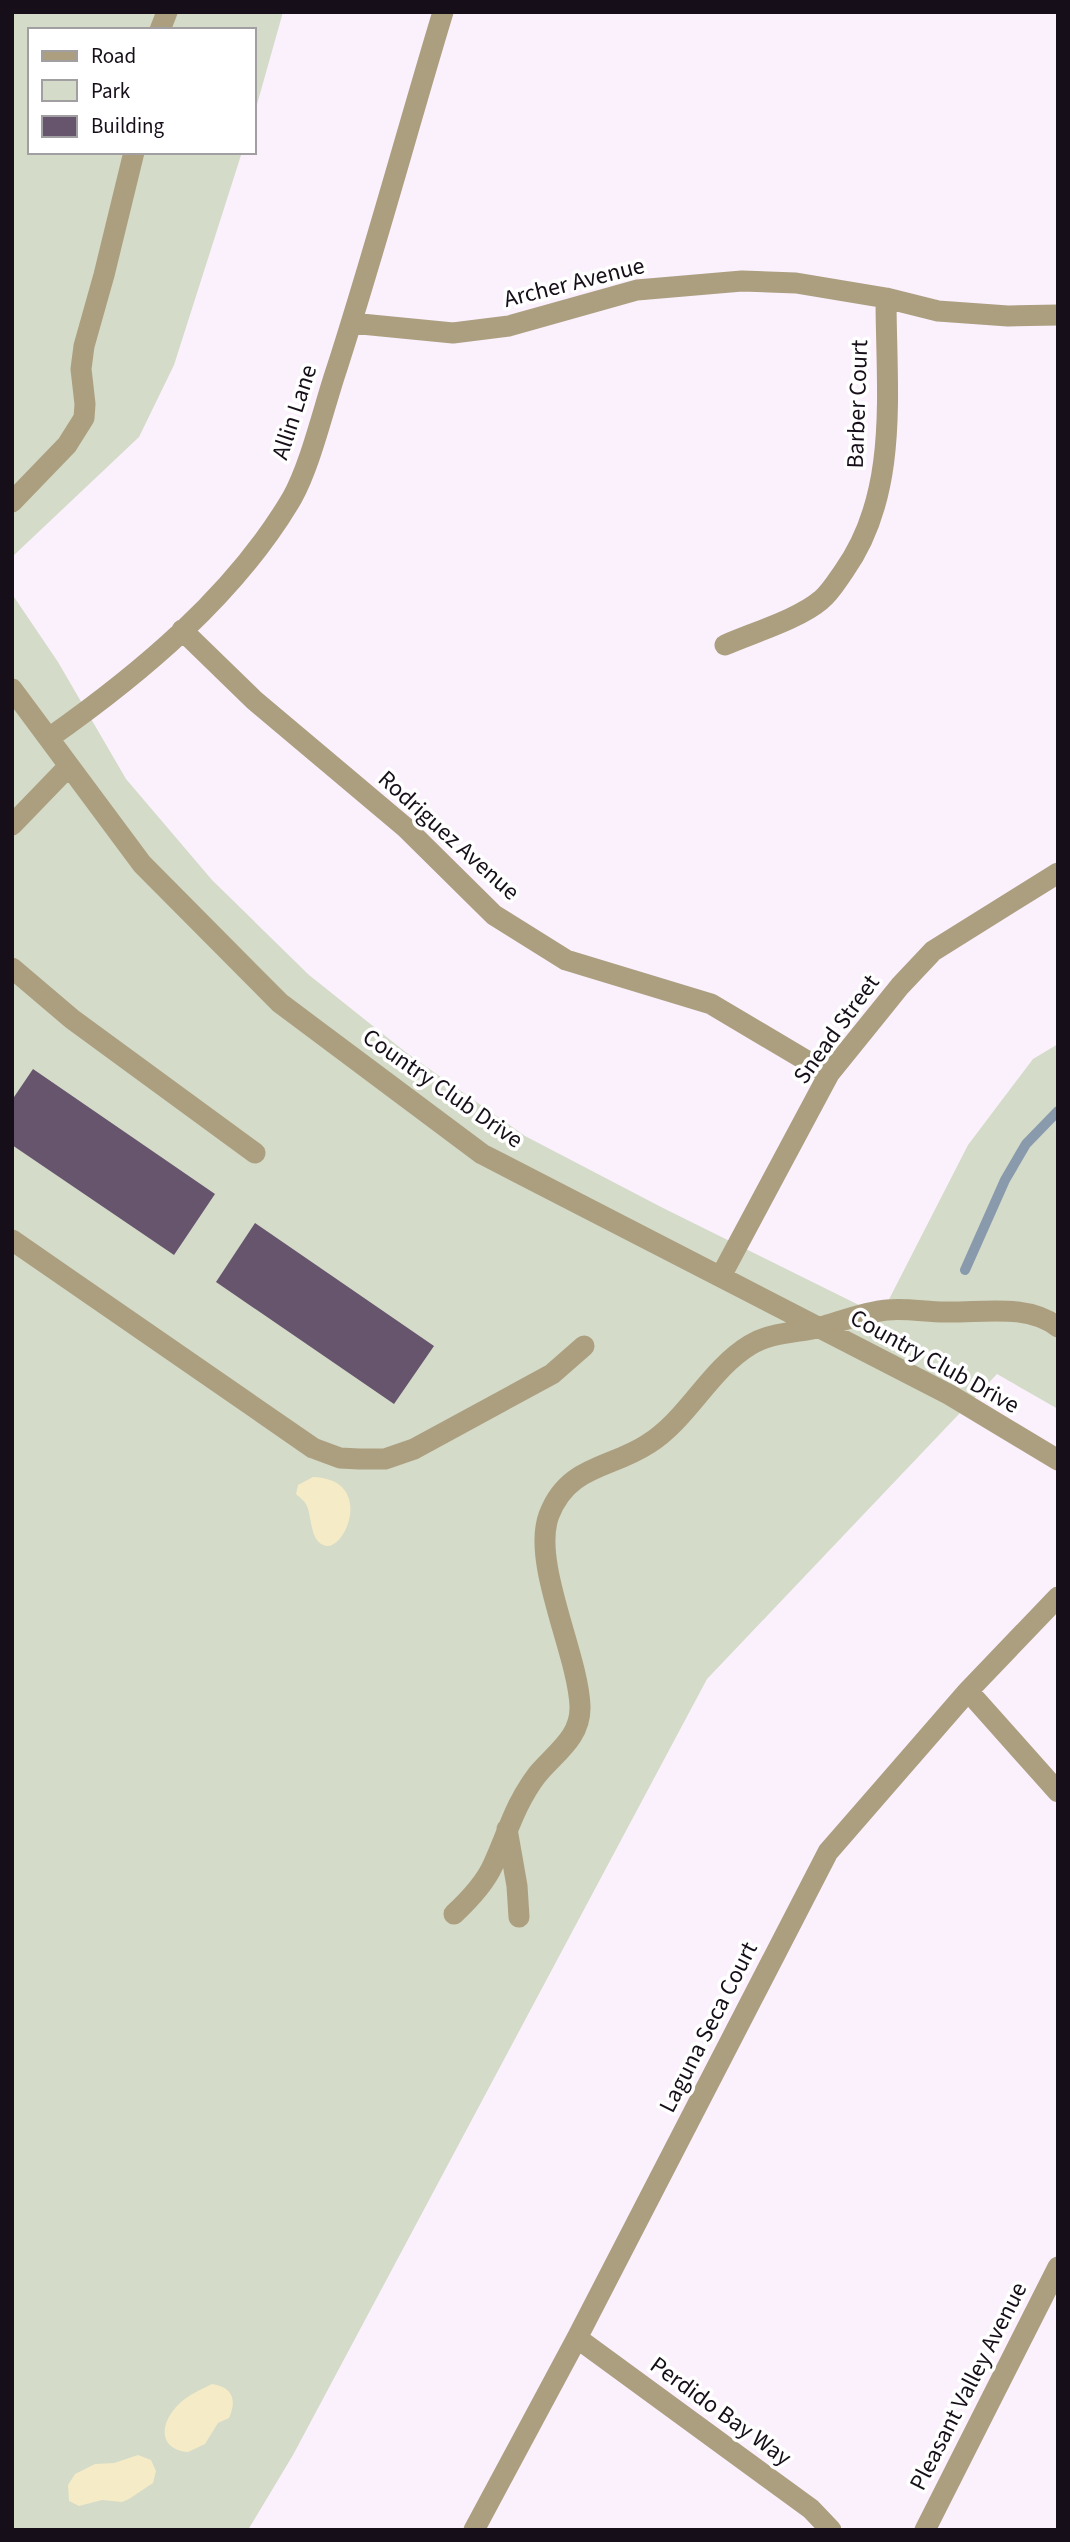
<svg xmlns="http://www.w3.org/2000/svg" width="1070" height="2542" font-family="'Source Sans 3',sans-serif">
<style>
.green{fill:#d4dbc8}
.sand{fill:#f5ebc6}
.lines{fill:none;stroke-linecap:round;stroke-linejoin:round}
.stream{stroke:#899aac;stroke-width:10}
.building{fill:#67556e}
.minor{stroke:#ac9f80;stroke-width:21}
.labels{text-anchor:middle;stroke-width:7;stroke-linejoin:round;paint-order:stroke}
.street-label{font-size:24px;fill:#160f19;stroke:#fff}
</style>
<rect width="100%" height="100%" fill="#faf1fd"/>
<path class="green" d="M12,12h271l-29,103v-85h-224v122h212l-68,213 -35,72 -127,120z
M12,594l46,68 68,117 86,101 97,95 99,79 117,82 138,72 206,102 12,5 87,-170 65,-86 25,-15v365l-61,-35 -290,305 -414,776 -45,75h-236z"/>
<path class="sand" d="M313,1477c64,2 31,79 10,68 -13,-6 -11,-27 -16,-39 -2,-5 -7,-8 -11,-12l2,-9z
M212,2384c21,3 25,16 17,34l-11,5 -13,21 -17,8c-31,-3 -28,-30 -9,-48 9,-9 21,-14 33,-20z
M138,2455l13,5 5,11 -3,12 -24,16 -7,3 -20,-2 -23,6 -10,-5 -1,-16 7,-11 20,-10 19,-1z"/>
<g class="lines">
<path class="stream" d="M965,1270l40,-90 21,-36 32,-33"/>
</g>
<path class="building" d="M33,1069l182,125 -41,61 -162,-110v-45z
M255,1223l179,123 -40,58 -178,-122z"/>
<g class="lines">
<path class="minor" d="M160,30l7,-18
M351,323l102,10 56,-7 128,-36 105,-9 54,2 90,15 52,13 70,5 50,-1
M12,502l55,-57 17,-27 1,-14 -4,-35 3,-23 20,-71 30,-123
M182,630l72,70 152,128 88,87 72,45 145,44 118,70
M725,645c27,-12 74,-26 96,-45 9,-7 16,-19 23,-29 56,-79 42,-182 42,-273
M12,689l130,175 138,139 202,151 468,241 108,65
M49,738c91,-64 186,-143 243,-240 19,-34 32,-92 45,-130 38,-118 70,-237 106,-356
M12,825l57,-59
M12,968l60,51 183,134
M12,1240l301,208 27,10 19,1h26l29,-10 138,-75 32,-28
M721,1276l108,-202 71,-88 33,-35 125,-78
M968,1691l90,101
M507,1829l10,57 2,31
M454,1914c15,-14 31,-31 39,-49 15,-33 22,-61 44,-90 18,-22 44,-37 43,-69 -2,-52 -49,-144 -31,-191 19,-50 61,-46 99,-71 40,-25 61,-74 102,-99 21,-13 47,-12 71,-18 21,-6 44,-15 66,-17 19,-2 39,2 58,2 36,1 82,-9 113,15
M577,2338l234,171 20,21
M474,2530l103,-192 251,-486 140,-161 90,-94
M925,2530l133,-263"/>
</g>
<g class="labels">
<g class="street-label">
<text transform="translate(574 282) rotate(-14)" y="8">Archer Avenue</text>
<text transform="translate(857 404) rotate(-88)" y="8">Barber Court</text>
<text transform="translate(294 412) rotate(-72)" y="8">Allin Lane</text>
<text transform="translate(449 835) rotate(42)" y="8">Rodriguez Avenue</text>
<text transform="translate(836 1029) rotate(-54)" y="8">Snead Street</text>
<text transform="translate(443 1088) rotate(35)" y="8">Country Club Drive</text>
<text transform="translate(935 1361) rotate(29)" y="8">Country Club Drive</text>
<text transform="translate(708 2027) rotate(-63)" y="8">Laguna Seca Court</text>
<text transform="translate(968 2386) rotate(-63)" y="8">Pleasant Valley Avenue</text>
<text transform="translate(721 2411) rotate(36)" y="8">Perdido Bay Way</text>
</g>
</g>
<rect width="1070" height="2542" fill="none" stroke="#160f19" stroke-width="28"/>
<rect x="28" y="28" width="228" height="126" fill="#ffffff" stroke="#a29fa3" stroke-width="2"/>
<rect x="42" y="51" width="35" height="10" fill="#ac9f80" stroke="#a29fa3" stroke-width="2"/>
<text x="91" y="63" font-size="21" fill="#160f19">Road</text>
<rect x="42" y="80" width="35" height="21" fill="#d4dbc8" stroke="#a29fa3" stroke-width="2"/>
<text x="91" y="98" font-size="21" fill="#160f19">Park</text>
<rect x="42" y="116" width="35" height="21" fill="#67556e" stroke="#a29fa3" stroke-width="2"/>
<text x="91" y="133" font-size="21" fill="#160f19">Building</text>
</svg>
